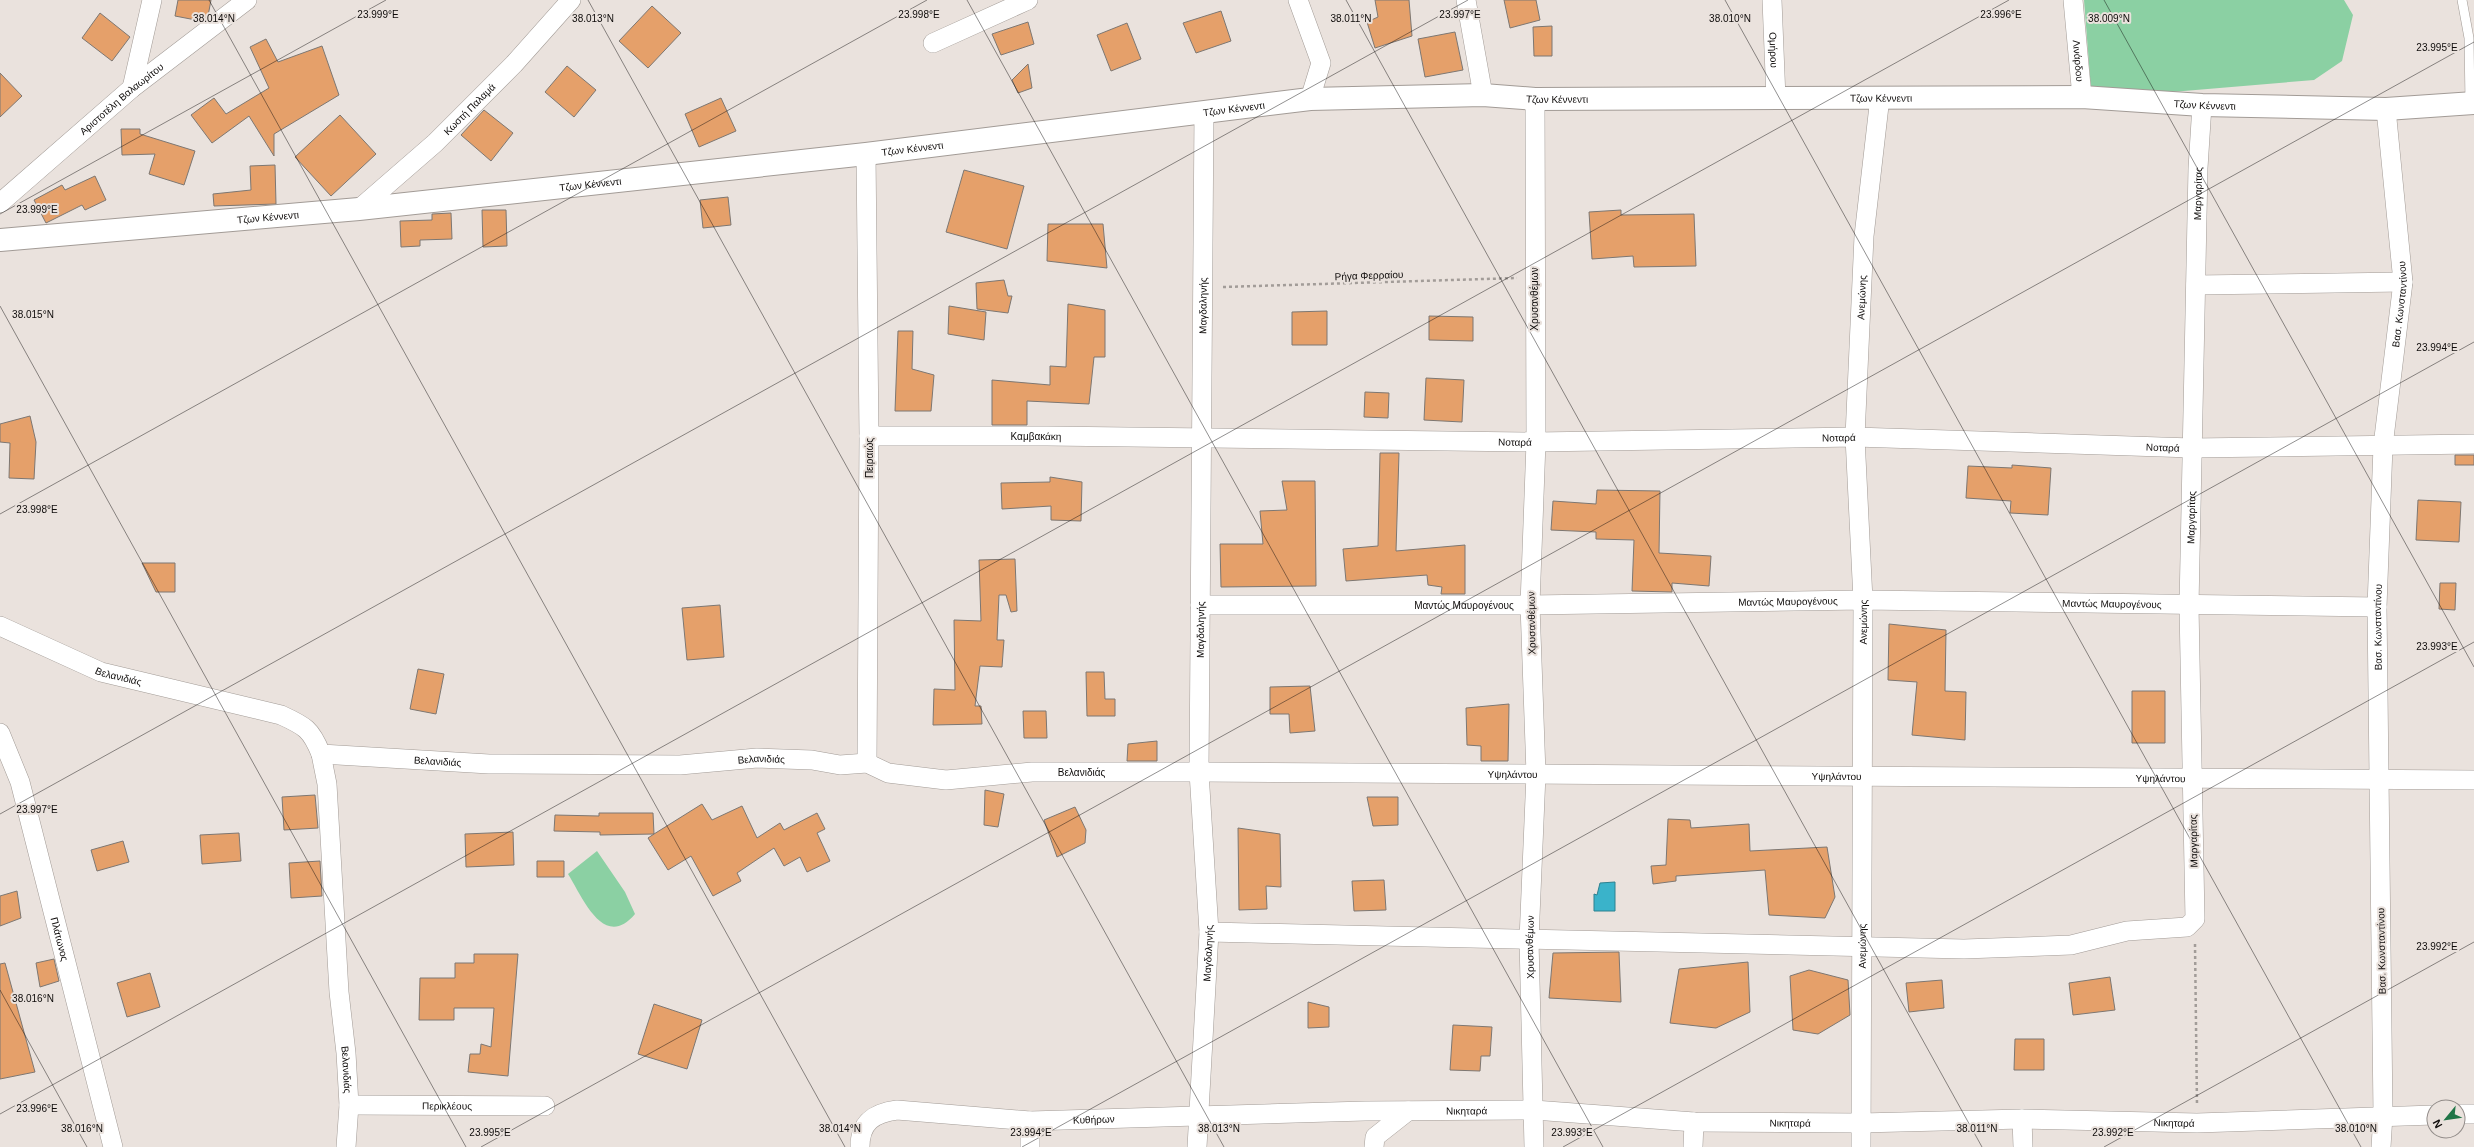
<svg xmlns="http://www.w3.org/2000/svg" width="2474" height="1147" font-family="Helvetica,sans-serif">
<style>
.green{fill:#8bd0a3}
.water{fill:#3ab3ca;stroke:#2d8190}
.building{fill:#e5a06a;stroke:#7d7772}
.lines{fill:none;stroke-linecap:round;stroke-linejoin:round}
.lane-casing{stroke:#a29b96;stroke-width:10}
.street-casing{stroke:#a29b96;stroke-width:20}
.secondary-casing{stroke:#a29b96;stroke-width:24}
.path{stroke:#a29c98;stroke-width:2.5;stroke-dasharray:3 3;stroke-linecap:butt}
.lane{stroke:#fff;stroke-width:9}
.street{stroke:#fff;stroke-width:19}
.secondary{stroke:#fff;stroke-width:22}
.ticks{fill:none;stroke:#0e0b0a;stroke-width:1;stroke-opacity:0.45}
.labels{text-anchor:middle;stroke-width:4;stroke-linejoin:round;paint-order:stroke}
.street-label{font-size:10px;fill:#0e0b0a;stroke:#eae2dd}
.ticks-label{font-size:10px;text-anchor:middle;fill:#0e0b0a;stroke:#eae2dd;stroke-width:4;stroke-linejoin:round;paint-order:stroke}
</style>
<rect width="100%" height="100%" fill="#eae2dd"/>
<path class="green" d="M2084,0h260l9,15 -11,46 -28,19 -166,14 -57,-5z
M597,851l28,41 10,22c-31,37 -52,-16 -67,-40z"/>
<path class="water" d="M1615,882v29h-21v-17l3,1 3,-12z"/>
<path class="building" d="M178,0h33l-3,16 -7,5 -26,-5z
M1375,0h34l3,36 -37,12 -8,-26 11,-5z
M1504,0h32l4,20 -30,8z
M652,6l29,27 -33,35 -29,-27z
M1221,11l10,30 -35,12 -13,-30z
M100,13l30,24 -18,24 -30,-23z
M1028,22l6,22 -33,11 -9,-21z
M1127,23l14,36 -30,12 -14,-36z
M1552,26v30h-18l-1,-29z
M1455,32l8,38 -38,7 -7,-38z
M266,39l12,23 44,-16 17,49 -65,39v22l-25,-40 -37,27 -21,-28 23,-17 12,16 43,-26 -19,-41z
M1028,64l4,24 -14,5 -6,-13z
M567,66l29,24 -22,27 -29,-25z
M0,73l22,23 -22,21z
M721,98l15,33 -37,16 -14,-33z
M484,110l29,23 -22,28 -30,-26z
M340,115l36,39 -45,42 -36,-39z
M121,129h19v5l55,17 -11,34 -35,-11 6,-20 -33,1z
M275,165l1,39 -62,2 -1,-12 38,-4 -1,-24z
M964,170l60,16 -17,63 -61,-17z
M95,176l11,24 -21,10 -3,-5 -36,18 -12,-23 28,-15 3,5z
M728,197l3,28 -28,3 -3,-28z
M482,210h24l1,36 -24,1z
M1621,210v5l73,-1 2,52 -62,1 -1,-11 -41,3 -3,-47z
M451,213l1,26 -32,1v6l-19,1 -1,-26 32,-1v-6z
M1048,224h55l4,44 -60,-7z
M1004,280l4,16h4l-4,17 -31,-4 -1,-26z
M1068,304l37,6v47h-11l-5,47 -62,-3v24h-35v-45l58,5v-19l16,1z
M949,306l37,6 -2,28 -36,-6z
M1327,311v34h-35v-33z
M1429,316l44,1v24l-44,-1z
M898,331h15l-1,38 22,6 -3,36h-36z
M1426,378l38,2 -2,42 -38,-2z
M1365,392l24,1 -1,25 -24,-1z
M30,416l6,26 -2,37 -25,-1 1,-35 -10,-1v-18z
M1380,453h19l-3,98 69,-6v49h-24l1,-7 -14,-2 -1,-10 -81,6 -3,-32 35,-3z
M2455,455h19v10h-19z
M2012,465l39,3 -3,47 -38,-2 1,-12 -45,-3 2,-32 44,2z
M1050,477l32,5 -1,39 -30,-1v-14l-49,3 -1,-26 49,-1z
M1282,481h33l1,105 -95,1 -1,-43h43l-3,-33 27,-1z
M1597,490l63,1 -1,62 52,3 -2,30 -37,-3v9l-40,-1 2,-51 -38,-1v-7l-45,-2 2,-29 43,3z
M2418,500l43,2 -2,40 -43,-2z
M1015,559l2,52 -6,1 -5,-17h-7l-2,45h7l-2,27 -22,-1 -5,40h6l1,18 -49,1 1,-36 21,1 -1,-70 27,1 -2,-61z
M142,563h33v29h-19z
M2440,583h16l-1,27 -16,-1z
M720,605l4,52 -37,3 -5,-52z
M1889,624l57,6 -1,61 21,1 -1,48 -53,-5 5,-53 -29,-2z
M418,669l26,5 -8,40 -26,-5z
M1086,672h18l1,27h10v17h-28z
M1310,686l5,45 -25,2 -1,-19h-19v-27z
M2132,691h33v52h-33z
M1509,704l-1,57h-27v-15l-14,-1 -1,-37z
M1023,711h23l1,27h-23z
M1157,741v20h-30l1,-17z
M985,790l19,4 -6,33 -14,-2z
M315,795l3,33 -34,2 -2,-33z
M1367,797h31v28l-25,1z
M702,804l10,16 30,-14 15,32 23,-15 4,7 33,-17 8,16 -8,4 13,28 -23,11 -7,-15 -16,9 -10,-18 -37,25 4,8 -28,15 -22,-40 -23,14 -20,-32 6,-4 -54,1v-3l-46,-1 1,-16 44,1v-3h54l1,21z
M1075,807l11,23 -1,13 -28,14 -13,-37z
M1668,819l22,1 1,8 58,-4 1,27 77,-4 8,50 -10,21 -56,-3 -4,-45 -89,6v5l-23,3 -2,-18 15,-1z
M1238,828l42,6 1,53 -15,-1 1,23 -28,1z
M513,832l1,33 -48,2 -1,-33z
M239,833l2,28 -39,3 -2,-29z
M123,841l6,21 -32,9 -6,-21z
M320,861l2,35 -31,2 -2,-35z
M537,861h27v16h-27z
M1384,880l2,30 -32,1 -2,-30z
M17,891l4,27 -21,8v-30z
M1619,952l2,50 -72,-4 4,-45z
M474,954h44l-10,122 -40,-4 2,-18h10l1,-10 10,3 3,-39h-40v12h-35l1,-42h35v-15h19z
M54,959l5,22 -19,6 -4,-24z
M1748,962l2,50 -34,16 -46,-5 9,-54z
M5,963l30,109 -35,7v-115z
M1809,970l39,10 2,35 -32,19 -25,-4 -3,-54z
M150,973l10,34 -33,10 -10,-34z
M2110,977l5,33 -42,5 -4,-32z
M1942,980l2,28 -35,4 -3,-29z
M1308,1002l21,5v20l-21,1z
M654,1004l48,16 -15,49 -49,-15z
M1453,1025l39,2 -2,29h-9l-1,15 -30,-1z
M2015,1039h29v31h-30z"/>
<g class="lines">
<defs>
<path id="lane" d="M2462,0l7,38 1,65"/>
<g id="street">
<path d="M1298,0l23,63 -11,36"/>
<path d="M1466,0l17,95"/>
<path id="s1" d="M1772,0l4,99"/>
<path id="s2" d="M2073,0l9,97"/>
<path d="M933,43l95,-43"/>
<path d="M132,88l20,-88"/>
<path d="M866,154l3,282 -2,327"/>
<path id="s3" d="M0,203l132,-115 115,-88"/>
<path id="s4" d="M359,209l76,-66 79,-79 57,-64"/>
<path d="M2196,285l207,-3"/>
<path id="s5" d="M869,436h178l489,6 319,-5 337,11 282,-4"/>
<path id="s6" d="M1200,605h330l333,-5 514,7"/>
<path id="s7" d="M0,626l101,46 180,43c24,11 30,14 40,39l168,10 191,1 77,-7 55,2 28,5 27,-2 21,10 58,7 86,-8h167l1275,8"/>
<path id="s8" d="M0,733l20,49 93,365"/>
<path id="s9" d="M321,754l6,30 12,208 7,61 3,52 -3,42"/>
<path id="s10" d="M1209,932l755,17 107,-4 56,-14 60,-4 8,-8 -6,-313 9,-438 4,-63"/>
<path id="s11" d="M349,1105l196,1"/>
<path d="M2458,1114h16"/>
<path d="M2022,1119l1,28"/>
<path id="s12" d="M860,1147c0,-25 14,-34 37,-37l133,11 335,-10 169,-1 160,12 167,1 161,-4 175,4 237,-8"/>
<path d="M1030,1147v-26"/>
<path id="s13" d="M1197,1147l12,-215 -10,-160 5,-660"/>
<path d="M1374,1147l1,-10 33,-26"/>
<path id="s14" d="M1534,1147l-5,-207 7,-166 -6,-169 6,-163 -1,-343"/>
<path d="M1693,1147l1,-25"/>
<path id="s15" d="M1861,1147l2,-547 -8,-163 9,-201 16,-139"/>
<path id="s16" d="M2381,1147l2,-32 -6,-508 6,-161 20,-164 -17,-173"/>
</g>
<g id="secondary">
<path id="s17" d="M0,240l359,-31 507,-55 444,-55 173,-4 52,4 547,-2 120,8 184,4 88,-6"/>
</g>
</defs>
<use href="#lane" class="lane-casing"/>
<use href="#street" class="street-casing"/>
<use href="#secondary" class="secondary-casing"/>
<path class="path" d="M1223,287l294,-9
M2195,944l2,161"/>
<use href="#lane" class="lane"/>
<use href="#street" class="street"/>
<use href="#secondary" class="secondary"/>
</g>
<path class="ticks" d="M209,0l636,1147M588,0l636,1147M967,0l636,1147M1346,0l636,1147M1725,0l636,1147M2104,0l370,667M0,214l386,-214M0,306l466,841M0,514l927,-514M0,814l1468,-814M0,990l87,157M0,1114l2009,-1114M481,1147l1993,-1105M1022,1147l1452,-805M1563,1147l911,-505M2104,1147l370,-205"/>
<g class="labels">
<g class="street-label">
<text dy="4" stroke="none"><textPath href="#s1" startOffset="50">Ομήρου</textPath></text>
<text dy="4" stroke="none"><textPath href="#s2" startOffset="61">Λινάρδου</textPath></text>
<text dy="4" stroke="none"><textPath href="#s17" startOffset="1565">Τζων Κέννεντι</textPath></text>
<text dy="4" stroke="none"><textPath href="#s17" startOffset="1889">Τζων Κέννεντι</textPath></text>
<text dy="4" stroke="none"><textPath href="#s3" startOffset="160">Αριστοτέλη Βαλαωρίτου</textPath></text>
<text dy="4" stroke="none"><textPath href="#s17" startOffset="2213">Τζων Κέννεντι</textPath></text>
<text dy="4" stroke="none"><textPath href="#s17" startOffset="1241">Τζων Κέννεντι</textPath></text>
<text dy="4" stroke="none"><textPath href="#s4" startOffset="149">Κωστή Παλαμά</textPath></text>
<text dy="4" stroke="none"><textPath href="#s17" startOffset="917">Τζων Κέννεντι</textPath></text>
<text dy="4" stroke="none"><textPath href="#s17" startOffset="593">Τζων Κέννεντι</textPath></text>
<text dy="4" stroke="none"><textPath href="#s10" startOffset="1717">Μαργαρίτας</textPath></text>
<text dy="4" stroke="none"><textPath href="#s17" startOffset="269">Τζων Κέννεντι</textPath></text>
<text transform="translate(1369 275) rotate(-2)" y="4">Ρήγα Φερραίου</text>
<text dy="4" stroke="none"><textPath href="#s15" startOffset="850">Ανεμώνης</textPath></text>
<text transform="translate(1534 299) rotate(-90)" y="4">Χρυσανθέμων</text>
<text dy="4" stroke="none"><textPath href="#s16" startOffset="844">Βασ. Κωνσταντίνου</textPath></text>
<text dy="4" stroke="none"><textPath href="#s13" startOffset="842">Μαγδαληνής</textPath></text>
<text dy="4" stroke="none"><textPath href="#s5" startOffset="167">Καμβακάκη</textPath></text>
<text dy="4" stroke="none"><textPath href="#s5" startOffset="970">Νοταρά</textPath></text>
<text dy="4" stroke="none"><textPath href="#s5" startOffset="646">Νοταρά</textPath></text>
<text dy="4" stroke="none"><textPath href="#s5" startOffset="1294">Νοταρά</textPath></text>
<text transform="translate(869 458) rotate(-90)" y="4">Πειραιώς</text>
<text dy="4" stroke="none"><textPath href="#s10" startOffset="1393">Μαργαρίτας</textPath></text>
<text dy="4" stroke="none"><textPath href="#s6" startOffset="588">Μαντώς Μαυρογένους</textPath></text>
<text dy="4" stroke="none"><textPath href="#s6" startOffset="912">Μαντώς Μαυρογένους</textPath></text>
<text dy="4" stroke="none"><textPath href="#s6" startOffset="264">Μαντώς Μαυρογένους</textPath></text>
<text dy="4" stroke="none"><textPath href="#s15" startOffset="525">Ανεμώνης</textPath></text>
<text transform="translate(1531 623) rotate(-91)" y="4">Χρυσανθέμων</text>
<text dy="4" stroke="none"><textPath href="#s16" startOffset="520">Βασ. Κωνσταντίνου</textPath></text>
<text dy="4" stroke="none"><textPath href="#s13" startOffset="518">Μαγδαληνής</textPath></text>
<text dy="4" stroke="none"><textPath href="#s7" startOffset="129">Βελανιδιάς</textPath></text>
<text dy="4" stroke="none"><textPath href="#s7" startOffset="795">Βελανιδιάς</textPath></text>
<text dy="4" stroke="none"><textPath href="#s7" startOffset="471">Βελανιδιάς</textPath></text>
<text dy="4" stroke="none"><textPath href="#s7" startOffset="1119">Βελανιδιάς</textPath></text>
<text dy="4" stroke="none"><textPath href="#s7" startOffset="1550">Υψηλάντου</textPath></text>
<text dy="4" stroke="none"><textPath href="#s7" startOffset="1874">Υψηλάντου</textPath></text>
<text dy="4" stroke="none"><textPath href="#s7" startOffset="2198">Υψηλάντου</textPath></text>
<text transform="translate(2193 841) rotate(-91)" y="4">Μαργαρίτας</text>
<text dy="4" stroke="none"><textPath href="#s8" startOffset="215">Πλάτωνος</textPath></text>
<text dy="4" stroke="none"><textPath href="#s15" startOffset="201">Ανεμώνης</textPath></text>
<text dy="4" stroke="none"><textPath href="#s14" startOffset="200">Χρυσανθέμων</textPath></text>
<text transform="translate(2381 951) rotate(-91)" y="4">Βασ. Κωνσταντίνου</text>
<text dy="4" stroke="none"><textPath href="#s13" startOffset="194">Μαγδαληνής</textPath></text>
<text dy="4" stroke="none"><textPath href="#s9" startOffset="317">Βελανιδιάς</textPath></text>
<text dy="4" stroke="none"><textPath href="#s11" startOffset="98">Περικλέους</textPath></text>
<text dy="4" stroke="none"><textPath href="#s12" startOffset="629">Νικηταρά</textPath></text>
<text dy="4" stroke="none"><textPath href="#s12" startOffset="256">Κυθήρων</textPath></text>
<text dy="4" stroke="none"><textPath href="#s12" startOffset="1337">Νικηταρά</textPath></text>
<text dy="4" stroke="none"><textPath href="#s12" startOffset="953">Νικηταρά</textPath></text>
</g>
</g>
<g class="ticks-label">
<text x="919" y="18">23.998°E</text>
<text x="1460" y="18">23.997°E</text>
<text x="2001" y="18">23.996°E</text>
<text x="378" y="18">23.999°E</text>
<text x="214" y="22">38.014°N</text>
<text x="593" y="22">38.013°N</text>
<text x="1351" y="22">38.011°N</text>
<text x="1730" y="22">38.010°N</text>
<text x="2109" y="22">38.009°N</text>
<text x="2437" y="51">23.995°E</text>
<text x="37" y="213">23.999°E</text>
<text x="33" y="318">38.015°N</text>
<text x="2437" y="351">23.994°E</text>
<text x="37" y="513">23.998°E</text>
<text x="2437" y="650">23.993°E</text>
<text x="37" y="813">23.997°E</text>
<text x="2437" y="950">23.992°E</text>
<text x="33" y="1002">38.016°N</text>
<text x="37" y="1112">23.996°E</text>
<text x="82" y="1132">38.016°N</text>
<text x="840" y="1132">38.014°N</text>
<text x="1219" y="1132">38.013°N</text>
<text x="1977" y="1132">38.011°N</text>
<text x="2356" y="1132">38.010°N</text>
<text x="490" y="1136">23.995°E</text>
<text x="1031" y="1136">23.994°E</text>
<text x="1572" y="1136">23.993°E</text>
<text x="2113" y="1136">23.992°E</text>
</g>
<g transform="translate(2446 1119) rotate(241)"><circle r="19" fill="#eae2dd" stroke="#928c89"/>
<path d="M0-3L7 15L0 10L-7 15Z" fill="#207547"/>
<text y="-6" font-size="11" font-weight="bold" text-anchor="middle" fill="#0e0b0a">N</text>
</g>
</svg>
